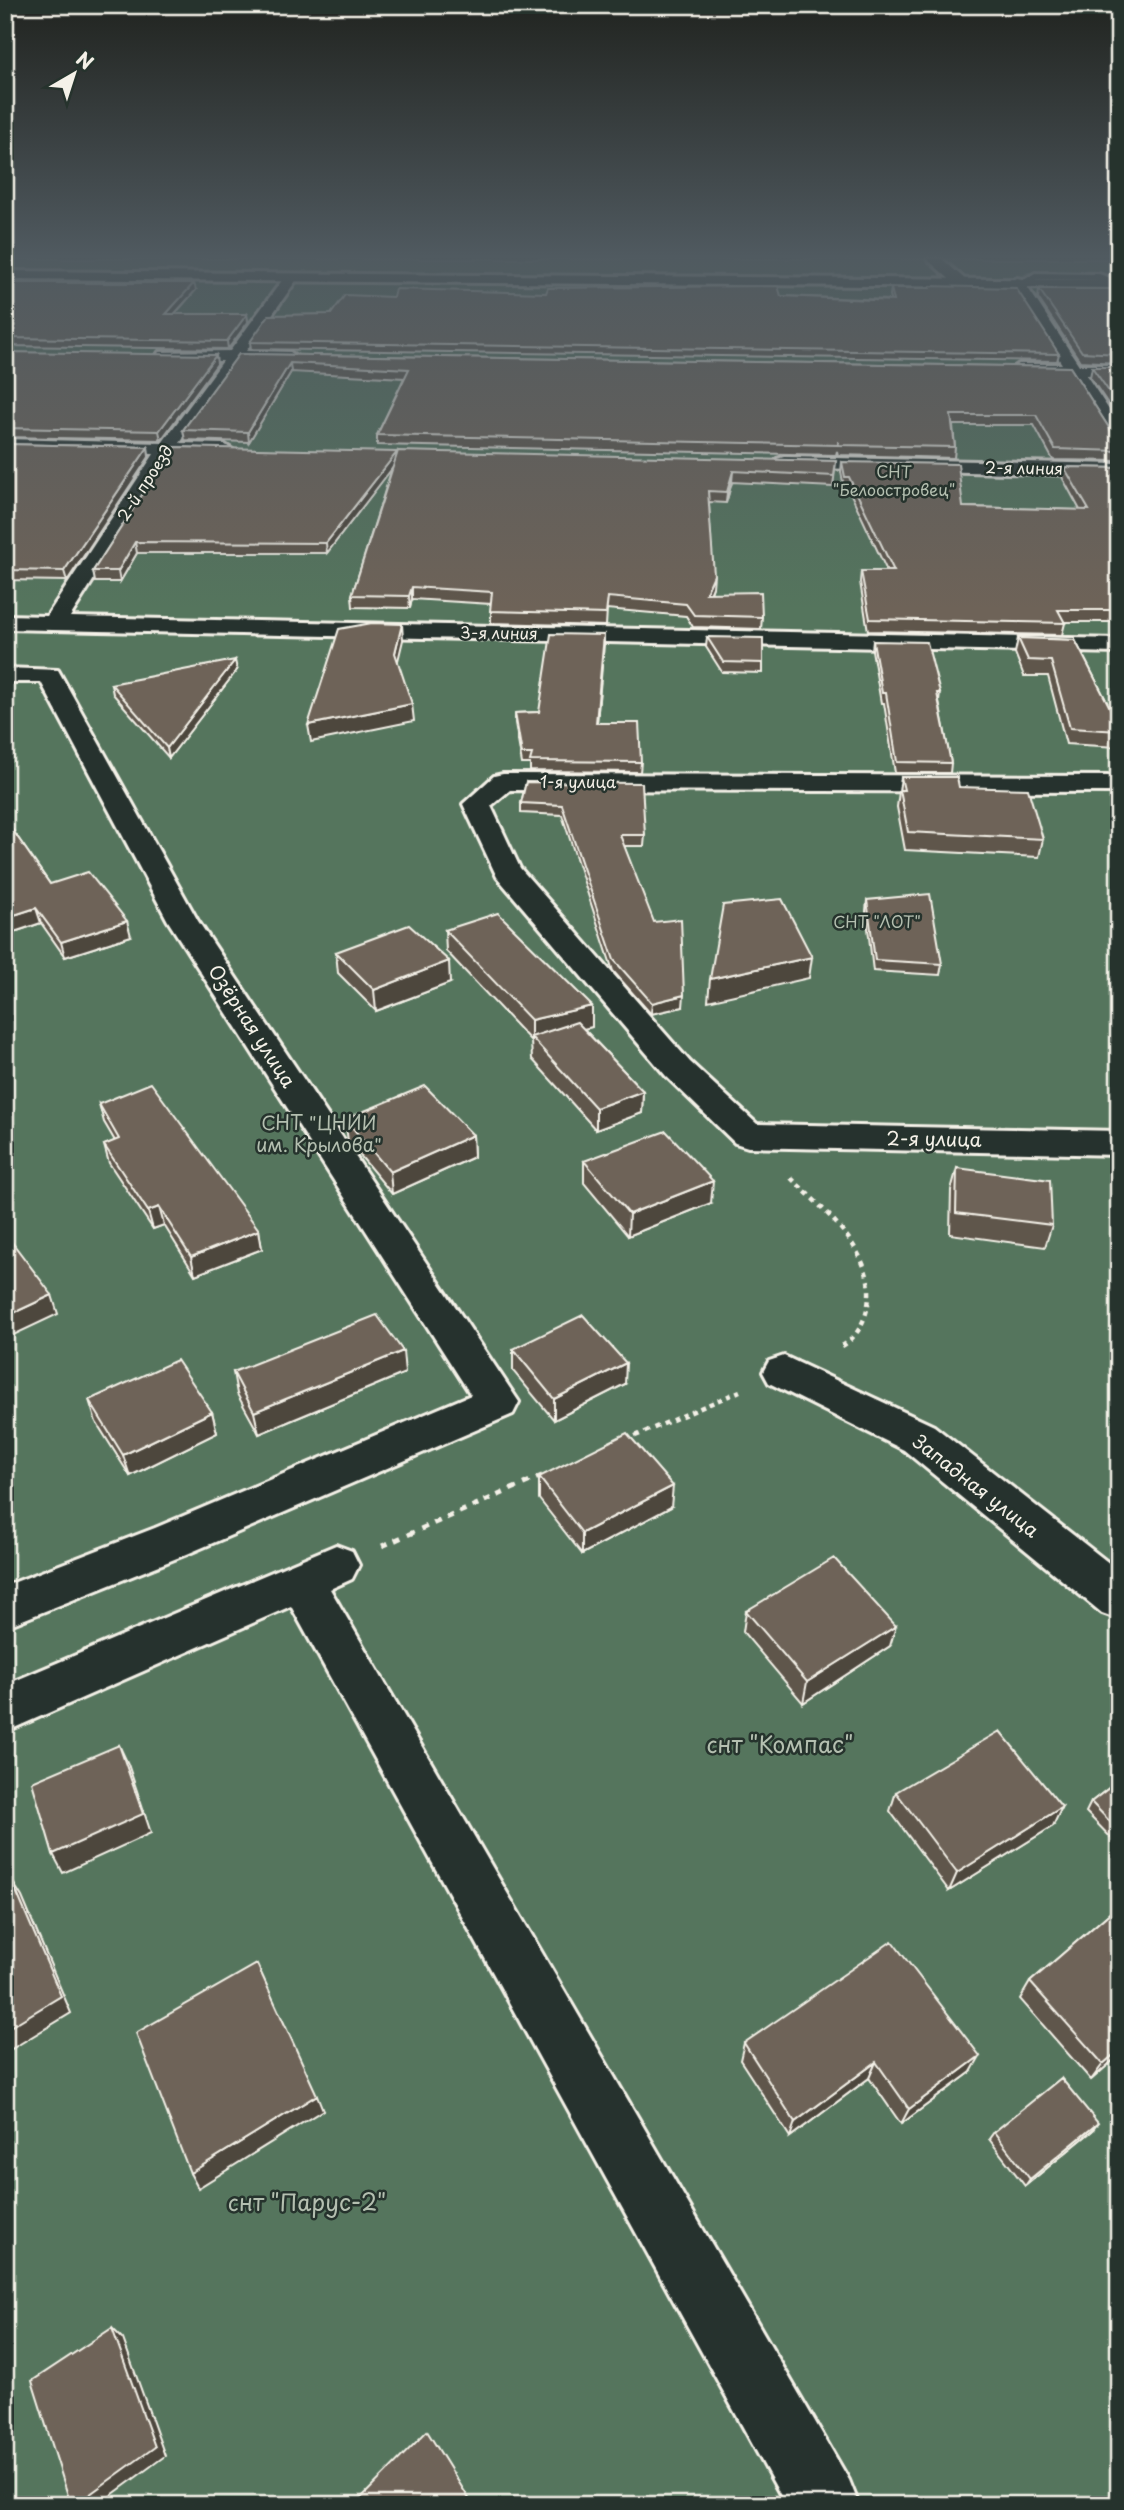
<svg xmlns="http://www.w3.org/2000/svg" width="1124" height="2510" font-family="'Playpen Sans',sans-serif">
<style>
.green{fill:#55745d;stroke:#a4b2a2;stroke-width:2}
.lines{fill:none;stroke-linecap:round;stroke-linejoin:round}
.service-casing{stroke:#f4f1e8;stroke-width:6}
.minor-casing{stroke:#f4f1e8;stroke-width:6}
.tertiary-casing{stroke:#f4f1e8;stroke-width:6}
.path-far1{stroke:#f4f1e8;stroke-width:4.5;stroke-dasharray:5 5;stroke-linecap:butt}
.path{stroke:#f4f1e8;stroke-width:5;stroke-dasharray:7 7;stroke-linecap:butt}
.service{fill:#26332d;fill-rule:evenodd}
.minor{fill:#26332d;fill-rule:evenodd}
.tertiary{fill:#26332d;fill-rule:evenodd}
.wall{fill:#5f564c;stroke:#f4f1e8;stroke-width:2}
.shaded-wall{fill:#4d463e;stroke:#f4f1e8;stroke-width:2}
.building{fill:#6e6458;stroke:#f4f1e8;stroke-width:2}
.labels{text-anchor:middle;stroke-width:5;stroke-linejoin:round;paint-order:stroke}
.far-street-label{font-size:16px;fill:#f4f1e8;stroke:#26332d}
.far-park-label{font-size:16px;fill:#b4bfb0;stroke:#26332d}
.street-label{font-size:19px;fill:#f4f1e8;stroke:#26332d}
.park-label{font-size:19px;fill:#b4bfb0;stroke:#26332d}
.near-park-label{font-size:23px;fill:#b4bfb0;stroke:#26332d}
</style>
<rect width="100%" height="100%" fill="#3c423a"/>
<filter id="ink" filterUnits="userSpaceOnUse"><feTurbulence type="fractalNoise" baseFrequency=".0143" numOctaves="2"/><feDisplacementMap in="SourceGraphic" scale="14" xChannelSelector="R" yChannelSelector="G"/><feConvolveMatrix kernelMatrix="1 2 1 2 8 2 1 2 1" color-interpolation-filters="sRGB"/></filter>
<g filter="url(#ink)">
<path class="green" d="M5,259h1114v21l-20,-6 -71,-1 -13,9 104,2v2221h-1114z"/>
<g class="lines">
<defs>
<path id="service" d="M1035,273l64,1 20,7v6l-21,-7 -61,-1 -7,5h-6v-4z"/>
<path id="minor" d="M927,259h15l26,23 -2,3h-10z
M291,274l7,4 -52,73 44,1 8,5 -8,5 -51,-1 -59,82 44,1 9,6 -9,6 -51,-2 -103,163 1049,22v14l-1114,-24v-14l42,1 107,-162 -149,-3v-12l157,4 61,-82 -58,-1 -8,-5 2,-3 71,-1 56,-76z
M1017,278l5,1 57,86h40v10h-33l33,50v19l-6,-1 -44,-69h-50l-8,-5 8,-5h43l-52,-82z
M784,457l335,7v12l-342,-9 -2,-4 2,-4z
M5,668l53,2 140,251 321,481 -6,12 -326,140 -182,73v-41l150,-58 316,-133 -303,-474 -127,-239h-36z
M503,774l616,2v16l-609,-2 -19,16 29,62 170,194 67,62 362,7v24l-371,-8 -13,-4 -69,-67 -169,-199 -34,-73 31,-28z
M784,1356l150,70 185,145v48l-17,-6 -198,-163 -135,-67 -6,-11 6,-11z
M336,1545l16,6 7,14 -7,14 -22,10 519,891 10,25h-73l-495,-899 -286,126v-47z"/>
<path id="tertiary" d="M5,271l1114,9v8l-1114,-9z"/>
</defs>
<use href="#service" class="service-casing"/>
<use href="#minor" class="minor-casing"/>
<use href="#tertiary" class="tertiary-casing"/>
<path class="path-far1" d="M791,1178c36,35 94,82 74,138 -5,14 -13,26 -27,32
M626,1440l114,-49"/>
<path class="path" d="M382,1546l162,-71"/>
<use href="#service" class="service"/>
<use href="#minor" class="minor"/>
<use href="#tertiary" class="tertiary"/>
</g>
<path class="wall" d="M5,283l191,7 -21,24h72l1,8 -20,27 -223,-3z
M930,286l129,68 -2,7 -806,-12 -1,-7 81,-28 62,-17 153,-4 235,3 110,4 -1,-5 1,-7h38z
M1039,289h80v74l-39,-2 -42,-63z
M5,352l212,12 -56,76 -156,-3z
M239,354l831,13 43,67 6,2v25l-66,-1 -19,-35h-81l2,22 -1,11 -116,-3 -1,-4 -1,4 -459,-10v-10l27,-57 -113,-6 -42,70 -64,-2 -2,-10z
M1092,367h27v53l-29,-43z
M5,444l143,3 1,10 -82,124 -62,-1z
M173,447l224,7 439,7 -3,26 -101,-5 -6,21 -17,-1 4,85 -2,6 51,24 -1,12 -68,-2 -7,-11 -79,-7 -1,17 -115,-3v-19l-79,-5 -2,9 -57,-1 -1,-12 40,-127 -65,85h-190l-17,29h-25l-2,-11z
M842,462l121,45 117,3 -18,-33 2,-10 55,1v154h-55l1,1 -3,12 -194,-4 -8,-49 1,-11h26l-39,-83 -4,-1 -3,-15z
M604,635l-7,88 44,39 -1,10 -110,-1v-7h-8l-7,-41v-10l24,-1z
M707,637l56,26v10l-41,-1 -16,-25z
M1018,638l57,2 44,85v18l-1,4 -52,-3 -18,-68h-24l-9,-23z
M873,641l67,52 -1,9 12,61 -1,10h-55l-11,-70h-3l-9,-53z
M237,670l-68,88 -56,-64 -2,-10z
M901,777l58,10 84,52 -4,18 -134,-7 -8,-43z
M526,782l119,53 -1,11h-20l59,161 -32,7 -38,-43 -51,-156 -41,-2v-10z
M5,819l45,65 81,52 -66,21 -24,-34 -36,12z
M867,900l75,64 -2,11 -67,-4 -7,-60z
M445,930l147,76v21l-8,2 59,62 -1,22 -46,17 -64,-71 -1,-18 -85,-90z
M336,952l114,31 -74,28 -38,-38z
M1119,1002v22h-9l5,-18z
M99,1104l160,126 3,19 -67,26 -31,-50 -11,4 -44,-66 -5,-18 11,-4 -11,-19z
M345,1119l128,16 1,22 -82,37 -44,-53z
M584,1161l127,42 -83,33 -44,-53z
M957,1168l95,57 -7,22 -95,-13 1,-44z
M513,1349l112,35 -71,36 -41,-49z
M233,1372l172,1 -146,61 -22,-40z
M89,1400l123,12 5,21 -87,43 -34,-54z
M539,1477l132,30 -89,47 -43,-55z
M746,1611l144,35 -87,57 -60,-71z
M1119,1780v66l-33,-34 5,-10z
M896,1792l157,34 -104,65 -59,-80z
M1119,1905v150l-28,25 -71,-81 10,-17z
M744,2043l227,29 -70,52 -32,-46 -79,59 -50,-77z
M1092,2131l-67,55 -36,-47 5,-7z"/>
<path class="shaded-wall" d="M194,283l2,7 -29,32 -1,-8z
M247,314l1,8 -20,27 -1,-8z
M216,355l1,9 -56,76 -2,-9z
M290,363l1,9 -42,70 -1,-10z
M148,447l1,10 -82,124 -3,-10z
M397,452v10l-70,91 -1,-10z
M733,471l-1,11 -6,21 1,-11z
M135,542l2,11 -17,29 -2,-11z
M714,575l-1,12 -7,17v-11z
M412,587v12l-2,9 -1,-12z
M402,624l1,16 -7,29 -1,-16z
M604,635v10l-8,88v-10z
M235,660l2,10 -68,88 -2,-10z
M412,704l2,17 -103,21 -3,-17z
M36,908l5,15 -36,12v-17z
M127,921l4,15 -66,21 -4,-15z
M812,957l-3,21 -101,23 2,-22z
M449,961l1,22 -74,28 -2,-21z
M684,995l-1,12 -32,7 1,-11z
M592,1006v21l-58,13 -3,-3v4v-21z
M643,1091l-1,22 -46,17v-22z
M473,1135l1,22 -82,37 -2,-22z
M713,1181l-2,22 -83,33 1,-22z
M159,1207l5,18 -11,4 -5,-18z
M259,1230l3,19 -67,26 -4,-18z
M52,1295l6,19 -53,25v-22z
M403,1351l2,22 -146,61 -5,-22z
M626,1363l-1,21 -71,36v-21z
M212,1412l5,21 -87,43 -7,-21z
M673,1486l-2,21 -89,47v-21z
M896,1626l-6,20 -87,57 4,-21z
M119,1745l9,19 23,69 -88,40 -10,-19z
M1062,1807l-9,19 -104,65 8,-18z
M11,1879l11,18 49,116 -66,40z
M1119,2050v5l-28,25 12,-16z
M980,2056l-9,16 -70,52 8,-15z
M876,2062l-7,16 -79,59 5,-15z
M317,2095l6,15 -125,78 -8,-15z
M1098,2123l-6,8 -67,55 5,-7z
M112,2328l11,11 42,117 -67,49h-23z"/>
<path class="building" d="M5,283h189l-28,31h81l-20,27 -222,-3z
M778,286l3,10 113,5 -3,-13h39v-2l86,2 43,66 -809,-12 19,-27 62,-1 14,-19 48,2 2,-8 151,4 2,-5z
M1039,289h80v65l-37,-2z
M5,352l211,3 -57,76 -154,-3z
M239,354l831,13 43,67 6,2v15l-64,-2 -19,-34h-85l4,32 -116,-2 -1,-4v4l-461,-10 32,-66 -119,-6 -42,69 -65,-2z
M1092,367h27v39z
M5,444l143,3 -84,124 -59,-1z
M173,447l224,5 -71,91 -191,-1 -17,29h-25z
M398,451l438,10 -2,15 -101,-5 -6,21 -19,-1 6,84 -8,18 55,-1 1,25 -68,-2 -8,-11 -78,-7 -2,17 -116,-3 2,-19 -80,-5 -3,9 -57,-1z
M842,462l116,2 5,43 126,3 -25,-43 55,1v142h-61l7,13 -195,-4 -9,-48h33l-45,-94h-4z
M372,623l30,1 -7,29 17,51 -104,21 31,-96z
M551,634l53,1 -8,88h43l2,39 -111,-1 2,-7h-10l-7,-41 24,-1z
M707,637l56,1v25l-40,-1z
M1018,638l57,2 44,85v6l-49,-3 -19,-67 -23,-1z
M873,641l54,1 13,51h-3l14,70 -54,-1 -11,-69h-4z
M235,660l-68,88 -56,-64z
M901,777h56l2,10 69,2 15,50 -135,-7 -8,-42h4z
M526,782l116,1 3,52h-25l34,87 27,-3 3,76 -32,8 -38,-43 -52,-155 -41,-2z
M5,819l45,65 38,-12 39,49 -66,21 -25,-34 -31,10z
M930,894l12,70 -67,-4 -8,-60z
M782,899l30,58 -102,22 13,-74z
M498,913l94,93 -61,14 -86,-90z
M409,925l40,36 -75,29 -38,-38z
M577,1022l66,69 -47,17 -65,-71z
M151,1083l108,147 -68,27 -32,-50 -11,4 -44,-66 15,-6 -20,-35z
M425,1086l48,49 -83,37 -45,-53z
M666,1131l47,50 -84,33 -45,-53z
M957,1168l93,12 2,45 -96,-12z
M5,1233l47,62 -47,22z
M377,1315l26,36 -149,61 -21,-40z
M583,1315l43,48 -72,36 -41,-50z
M177,1360l35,52 -89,43 -34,-55z
M627,1433l46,53 -91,47 -43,-56z
M834,1558l62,68 -89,56 -61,-71z
M1000,1731l62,76 -105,66 -61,-81z
M119,1745l24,69 -90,40 -21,-72z
M1119,1780v51l-28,-29z
M11,1879l50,117 -56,34v-148z
M1119,1905v145l-16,14 -73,-82z
M892,1941l88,115 -71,53 -33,-47 -81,60 -51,-79z
M257,1964l60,131 -127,78 -54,-140z
M1061,2078l37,45 -68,56 -36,-47z
M112,2328l43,119 -80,58h-4l-39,-124z
M427,2431l46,74h-119z"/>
</g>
<linearGradient id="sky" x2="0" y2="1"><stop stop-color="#212420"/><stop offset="0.42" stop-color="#505a60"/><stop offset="1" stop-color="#505a60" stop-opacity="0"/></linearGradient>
<rect width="1124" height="610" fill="url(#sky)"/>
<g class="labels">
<g class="far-street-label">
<text transform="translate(1024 468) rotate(1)" y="6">2-я линия</text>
<text transform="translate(145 483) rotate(-57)" y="6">2-й проезд</text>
<text transform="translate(499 633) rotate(1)" y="6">3-я линия</text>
<text x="578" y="788">1-я улица</text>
</g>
<g class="far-park-label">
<text x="894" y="478">СНТ<tspan x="894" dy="18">"Белоостровец"</tspan></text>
<text x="877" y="928">СНТ "ЛОТ"</text>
</g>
<g class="street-label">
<text transform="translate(252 1026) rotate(57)" y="7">Озёрная улица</text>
<text transform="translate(934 1139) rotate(1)" y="7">2-я улица</text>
<text transform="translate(976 1486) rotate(38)" y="7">Западная улица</text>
</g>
<g class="park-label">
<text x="319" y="1130">СНТ "ЦНИИ<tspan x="319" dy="22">им. Крылова"</tspan></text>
</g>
<g class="near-park-label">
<text x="780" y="1753">снт "Компас"</text>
<text x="307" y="2211">снт "Парус-2"</text>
</g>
</g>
<rect width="1124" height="2510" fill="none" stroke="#26332d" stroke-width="28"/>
<rect x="14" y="14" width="1096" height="2482" fill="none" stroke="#f4f1e8" stroke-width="2.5" filter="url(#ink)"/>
<g transform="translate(74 74) rotate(39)" stroke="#26332d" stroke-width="5" paint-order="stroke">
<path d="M0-5L12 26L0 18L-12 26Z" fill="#f4f1e8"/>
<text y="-10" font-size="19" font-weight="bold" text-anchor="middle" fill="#f4f1e8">N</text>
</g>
</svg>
